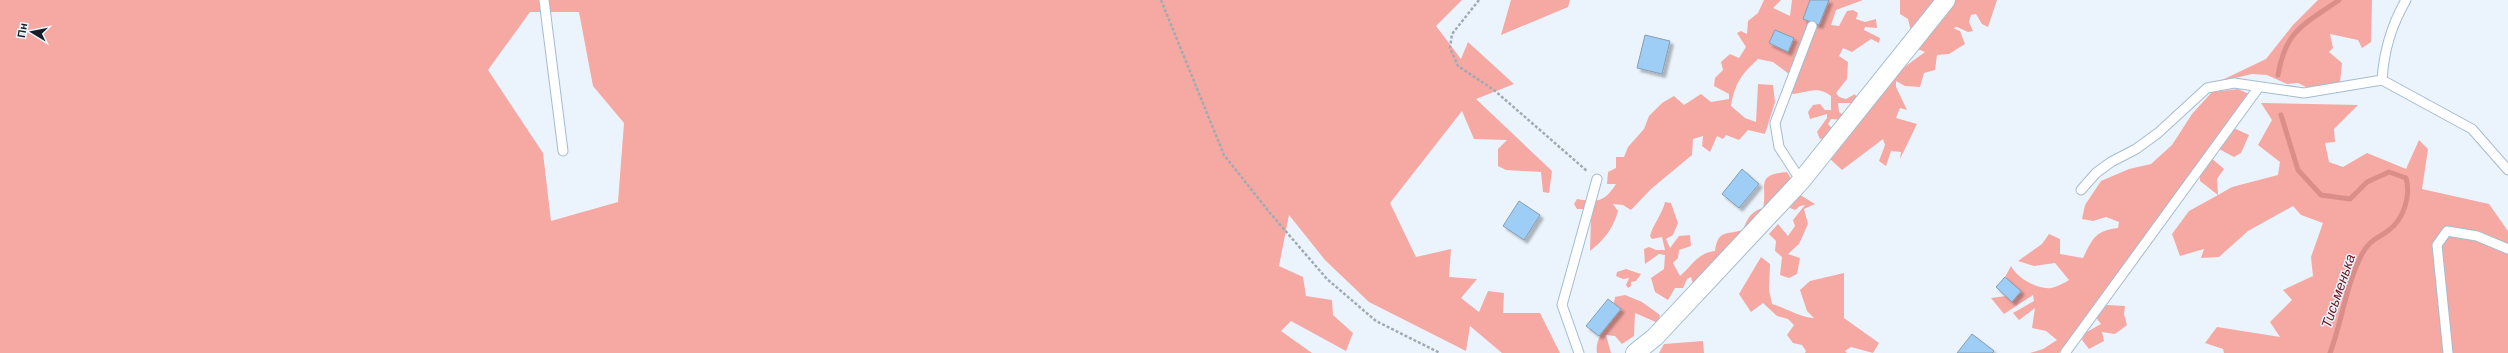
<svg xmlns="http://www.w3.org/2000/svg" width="2508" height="353" font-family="'Work Sans',sans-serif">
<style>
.forest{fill:#f6a8a3;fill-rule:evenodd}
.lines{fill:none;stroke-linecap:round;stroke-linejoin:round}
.stream{stroke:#da8e8a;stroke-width:5}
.building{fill:#9ecdf5;stroke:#869db0;filter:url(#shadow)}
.service-casing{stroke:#a4bcd0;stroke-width:11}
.minor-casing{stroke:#a4bcd0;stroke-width:20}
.path{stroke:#a1aab2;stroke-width:2.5;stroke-dasharray:3 2;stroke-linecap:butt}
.service{stroke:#fff;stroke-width:9}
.minor{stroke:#fff;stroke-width:18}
.labels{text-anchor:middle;stroke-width:3;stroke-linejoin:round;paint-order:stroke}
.water-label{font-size:14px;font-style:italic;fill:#6f151b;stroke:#ebf4fd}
</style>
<defs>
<filter id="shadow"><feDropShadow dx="3.5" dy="3.5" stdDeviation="1" flood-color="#0004"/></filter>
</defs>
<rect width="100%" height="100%" fill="#ebf4fd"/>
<path class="forest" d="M0,0h1462l-26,26 25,33 7,-17 46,42 -38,15 76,72 -3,22 -6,-1 -2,-20 -35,-2 -8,-4v-17l9,-9 -33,-1 -12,-28 -72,92 26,54 35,-8 -2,28 28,2 -16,19 18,14 9,-21 16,2 -1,20h37l20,40h-58l-32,-27 -4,25 -97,-49 -44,-42 -36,-45 -10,51 24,11 3,19 26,4 1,15 20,18 -7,18 -55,-30 -10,10 31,22h-1312zM530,12h49l14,74 31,37 -6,79 -67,19 -8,-68 -55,-83z
M1511,0h59l-2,7 -67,28z
M1764,0h17l-8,8 17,8 2,-16h71l-27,10 -5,15 8,1 8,-15 6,-1 5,3 -2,6 9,3 11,-3 1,9 -12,-1 -1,3 16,8 -1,5 -8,-4 -19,13 -9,-4 -4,8 9,6 -1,17 -11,14 3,4 7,2 9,-5 4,9h-21l1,9 8,5 -4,3 -12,-1 -3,5 7,8 -6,6 -9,1 -3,-7 10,-14v-4l-17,5 -2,-7 5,-7 7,-1 5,6h6v-14c-14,-11 -23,-3 -40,-2v-6l6,-8 -24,-18 -15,-3c-17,16 -23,24 -27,47l14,12 11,4 2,-38 15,1 2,17 -10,32 -17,-4 -9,10 -13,-5 -3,4 -6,-3 -7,16 -8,-6 1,-10 -10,3 -1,16 -41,34 -20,21 -8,-5 -10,-1 5,7c-5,18 -14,29 -28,40l1,-32 -6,-10h-8l-3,-5 3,-5c20,3 27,4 39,-15h-9l1,-12 8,-4v-11h8l4,-10 16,-18 5,-13 13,-13 12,-7 10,9 17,-11 10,8 18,-3v-5l-15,-8 1,-8 8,-8 -2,-8 9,-8 9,4 7,-11 -9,-14 4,-2 6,3 1,-13 10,-8z
M1900,0h97l-9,27 -6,-3 -6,-10 -5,1 -2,7 4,9 -5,1 -11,-5 -4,1 7,3 5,13 -16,10 -12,1 -2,15 -11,3 -4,14 -15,-1 -9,-5v6l11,23 -7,-2 -4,10 21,6 -17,35 1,-7 -10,-1 -5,15 -7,-5 6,-16 -2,-6 -41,31 -13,-12 70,-87 26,-19 -10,-4 -7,-29 -8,-5z
M2318,0h54l-1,42 -9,6 -4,-8 -28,-6 3,14 -4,4 13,11 -2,20 -32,5 -10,-5 -11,1 -20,-9 -15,-1 -34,8 48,-23 27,-34z
M2238,89l11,5 -22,31 22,10 -8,18 -7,4 -15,-8 -10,7 15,13 -7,10 1,16 14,-8 46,-12 2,-13 -22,-17 14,-25 -11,-17 97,2 -24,24 1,13 -10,1 4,19 14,5 24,-14 39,16 13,-29 9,9 -6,40 67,15 19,27v122h-284l-1,-4 -18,-6 12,-16 63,10 -10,-15 22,-22 -9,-10 30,-14 -2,-19 12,-34 -22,-8 -8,-9 -45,25 -29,26 -18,1 3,-9 -24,7 -8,-22 17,-23 29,-16 -18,-14v-12l-141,184h-29l13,-4 14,-9 -11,-9 -14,-3 3,-20 -16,12 -6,-7 21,-12 -1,-6 -29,19 -13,-16 15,-2 6,5 9,-9 -16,-15 6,-11c6,12 27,24 40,22 6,-1 13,-5 18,-8l-14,-17 -21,3 -16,-5 24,-17 7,-10 11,5v15l23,4c10,-20 12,-27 35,-30l1,-6 -13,-5 -13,4 -11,-2 3,-14 16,-24 28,-12 22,-5 21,-19 20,-31 20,-22z
M1787,172l6,10 -25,30 -11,1 -10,17 -53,57 -3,-10 -4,2 -4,9h-8l-7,12 -13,-8 -4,-14 13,-9 1,-14 -6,-1 -14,10 -1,-15 5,-2 7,3h9l-3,-13 -10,2 -2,-3c3,-12 12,-21 15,-34l6,1 7,20 -5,12 -7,4 4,9 9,-12 11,-1 1,11 -12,4 -1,8 -5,5 7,13c12,-10 17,-23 35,-25 3,-21 10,-16 28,-21 4,-11 8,-19 20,-22 5,-22 -9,-33 24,-36z
M1797,193l18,11 -11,5 4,15 -9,20 -11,10 12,4 -3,16 -8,4 -9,-3 2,-18 -7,-6 1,-10 -7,-7 9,-10 10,12 7,-10 -2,-6 12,-15 -5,1 -5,4 -5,-2z
M1761,257l9,7 -1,26 3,14c15,4 27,13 42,14l-7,-7 -7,-21 10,-9 34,-8v45l35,25 -6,10 -22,-6 -6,4 2,2h-42l1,-2 -4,-6 -9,-2 -6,-8 7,-10 -6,-6 -11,-3 -14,-13 -12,9 -12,-18z
M1626,269l15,5 -5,7 -5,1v4l-3,2 -2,-3 3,-7 -6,1 -7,-3 1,-4z
M1625,295l17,7 18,13 -2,8 -23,-10 -1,23 -12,8 -7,-8 -9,-1 5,18h-14c-3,-17 14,-31 24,-44l-7,-6 1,-6z
M2107,305l18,1 -1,8 3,11 -12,9 -13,-2 2,9 -15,8 -7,-9 3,-7 16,-9 -4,-5 4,-10z
M1703,341l1,12h-45l5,-9z"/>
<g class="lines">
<path class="stream" d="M2278,75c8,-46 26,-50 61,-75
M2281,115l17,55 23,25 29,4 17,-17 22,-10 17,6c5,17 -2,41 -17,52 -11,9 -19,9 -27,24 -16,31 -20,67 -32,99"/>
</g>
<path class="building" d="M1810,0h19l-10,25 -16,-6z
M1775,30l19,8 -6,14 -19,-9z
M1645,35l25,6 -8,33 -25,-6z
M1742,169l17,15 -20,24 -17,-14z
M1519,201l21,14 -16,25 -21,-14z
M2005,277l16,14 -9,11 -16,-15z
M1608,299l13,10 -22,27 -13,-10z
M1972,334l22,17 -2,2h-35z"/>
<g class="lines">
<defs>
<path id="service" d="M544,0l19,151
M2406,0c-15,26 -22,50 -24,80l90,49 36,41
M1801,181l-22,-34 -4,-24 37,-97
M2081,190l15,-17 15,-11 25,-13 22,-16 49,-45 27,-5 70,10 78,-13
M1579,353l-17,-48 35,-126
M2065,353l194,-266
M2448,353l-11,-108 10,-14 30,5 31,13"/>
<path id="minor" d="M1635,353l20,-16 146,-156 145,-181"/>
</defs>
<use href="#service" class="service-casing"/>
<use href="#minor" class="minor-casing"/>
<path class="path" d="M1161,0l63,155 46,58 57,66 49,42 64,32
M1479,0l-27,34 -2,14 8,18 36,24 93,81"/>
<use href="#service" class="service"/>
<use href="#minor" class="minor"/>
</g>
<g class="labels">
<g class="water-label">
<text transform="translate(2338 291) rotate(-71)" y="5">Тисьменька</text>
</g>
</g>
<g transform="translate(32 32) rotate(280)" stroke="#ebf4fd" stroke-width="3" paint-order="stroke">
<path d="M0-3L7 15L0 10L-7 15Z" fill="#151e26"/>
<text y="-6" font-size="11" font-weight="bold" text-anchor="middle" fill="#151e26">Пн</text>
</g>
</svg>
